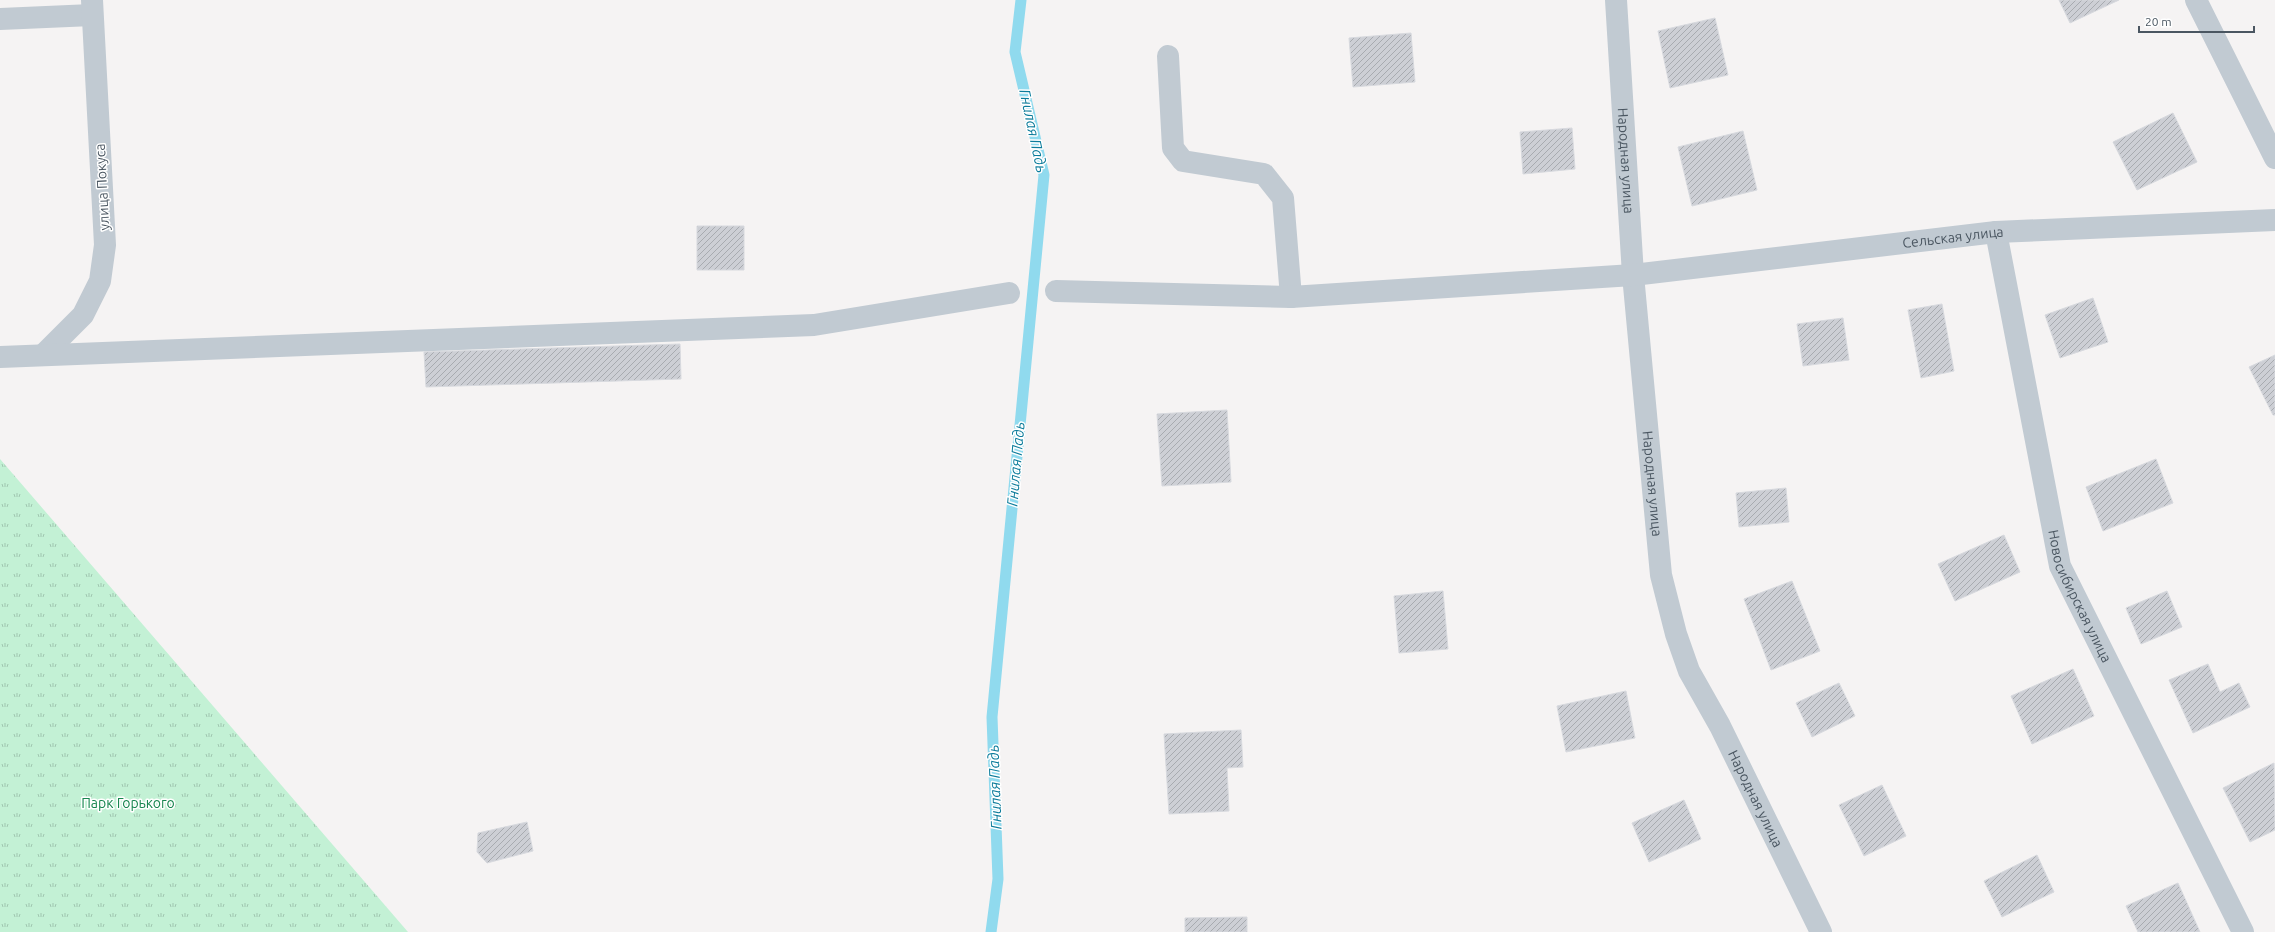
<svg xmlns="http://www.w3.org/2000/svg" width="2275" height="932" font-family="Ubuntu,sans-serif">
<style>
.park{fill:url(#park-tufts)}
.lines{fill:none;stroke-linecap:round;stroke-linejoin:round}
.stream{stroke:#90daee;stroke-width:11}
.building{fill:url(#building-hatch);stroke:#d7d9de}
.minor{stroke:#c1cad2;stroke-width:22}
.labels{text-anchor:middle;stroke-width:3;stroke-linejoin:round;paint-order:stroke}
.street-label{font-size:14px;fill:#4a5661;stroke:#fff}
.park-label{font-size:14px;fill:#17864f;stroke:#fff}
.water-label{font-size:15px;font-style:italic;fill:#0c7c9b;stroke:#fff}
</style>
<defs>
<pattern id="park-tufts" width="24" height="20" patternUnits="userSpaceOnUse"><rect width="24" height="20" fill="#c3f1d5"/><path d="M3 7l-1-3M5 7V3M7 7l1-3M15 17l-1-3M17 17v-4M19 17l1-3" fill="none" stroke="#a0c6b0"/></pattern>
<pattern id="building-hatch" width="6" height="6" patternUnits="userSpaceOnUse"><rect width="6" height="6" fill="#cdcfd5"/><path d="M-1 1l2-2M0 6l6-6M5 7l2-2" fill="none" stroke="#a8abb0"/></pattern>
</defs>
<rect width="100%" height="100%" fill="#f5f3f3"/>
<path class="park" d="M0,459l408,473h-408z"/>
<g class="lines">
<path class="stream" d="M991,932l7,-53 -6,-162 52,-542 -29,-123 6,-52"/>
</g>
<path class="building" d="M2059,0h60l-49,23z
M1715,18l13,57 -58,13 -12,-57z
M1411,33l4,49 -62,5 -4,-49z
M2173,113l24,49 -60,28 -24,-48z
M1572,128l3,41 -52,5 -3,-42z
M1743,131l14,59 -65,16 -14,-59z
M697,226h47v44h-47z
M2093,298l15,44 -48,16 -15,-43z
M1942,304l12,67 -33,7 -13,-68z
M1843,318l6,42 -46,6 -6,-42z
M680,344l1,35 -255,8 -2,-35z
M2275,355v60h-2l-24,-48z
M1227,410l4,72 -69,4 -5,-72z
M2156,459l17,44 -70,28 -17,-44z
M1786,488l3,34 -50,5 -3,-34z
M2004,535l16,37 -65,29 -17,-37z
M1792,581l28,70 -49,19 -27,-71z
M1443,591l5,58 -49,4 -5,-57z
M2167,591l15,36 -41,17 -15,-36z
M2208,664l12,28 19,-9 11,24 -57,26 -24,-53z
M2073,669l21,47 -62,28 -21,-48z
M1839,683l16,33 -43,21 -16,-34z
M1626,691l9,47 -69,14 -9,-46z
M1241,730l2,37 -16,1 2,43 -60,3 -5,-80z
M2274,763l1,67 -25,12 -27,-54z
M1882,785l24,51 -42,20 -25,-51z
M1684,800l17,39 -52,23 -17,-39z
M527,822l6,29 -46,12 -10,-11 1,-19z
M2037,855l17,37 -52,25 -18,-36z
M2178,883l22,49h-62l-12,-26z
M1247,917v15h-62v-14z"/>
<g class="lines">
<g class="minor">
<path id="s1" d="M1616,0l17,275 28,300 15,59 13,37 31,55 101,206"/>
<path d="M2196,0l79,158"/>
<path d="M0,19l92,-4"/>
<path d="M1168,56l5,92 10,13 81,13 19,24 8,99"/>
<path id="s2" d="M1996,232l64,334 183,366"/>
<path id="s3" d="M1056,291l235,6 342,-22 363,-43 279,-12"/>
<path d="M44,354l39,-39 17,-34 5,-36 -13,-245"/>
<path d="M0,357l814,-32 195,-32"/>
</g>
</g>
<g class="labels">
<g class="street-label">
<text dy="5" stroke="none"><textPath href="#s1" startOffset="161">Народная улица</textPath></text>
<text transform="translate(102 187) rotate(-93)" y="5">улица Покуса</text>
<text dy="5" stroke="none"><textPath href="#s3" startOffset="900">Сельская улица</textPath></text>
<text dy="5" stroke="none"><textPath href="#s1" startOffset="485">Народная улица</textPath></text>
<text dy="5" stroke="none"><textPath href="#s2" startOffset="375">Новосибирская улица</textPath></text>
<text dy="5" stroke="none"><textPath href="#s1" startOffset="821">Народная улица</textPath></text>
</g>
<g class="park-label">
<text x="128" y="808">Парк Горького</text>
</g>
<g class="water-label">
<text transform="translate(1033 131) rotate(78)" y="5">Гнилая Падь</text>
<text transform="translate(1016 464) rotate(-85)" y="5">Гнилая Падь</text>
<text transform="translate(995 787) rotate(-92)" y="5">Гнилая Падь</text>
</g>
</g>
<path d="M2139 26v6h115v-6" fill="none" stroke="#4a5661" stroke-width="2"/>
<text x="2145" y="26" font-size="12" fill="#4a5661" stroke="#ffffff" stroke-width="3" paint-order="stroke">20 m</text>
</svg>
